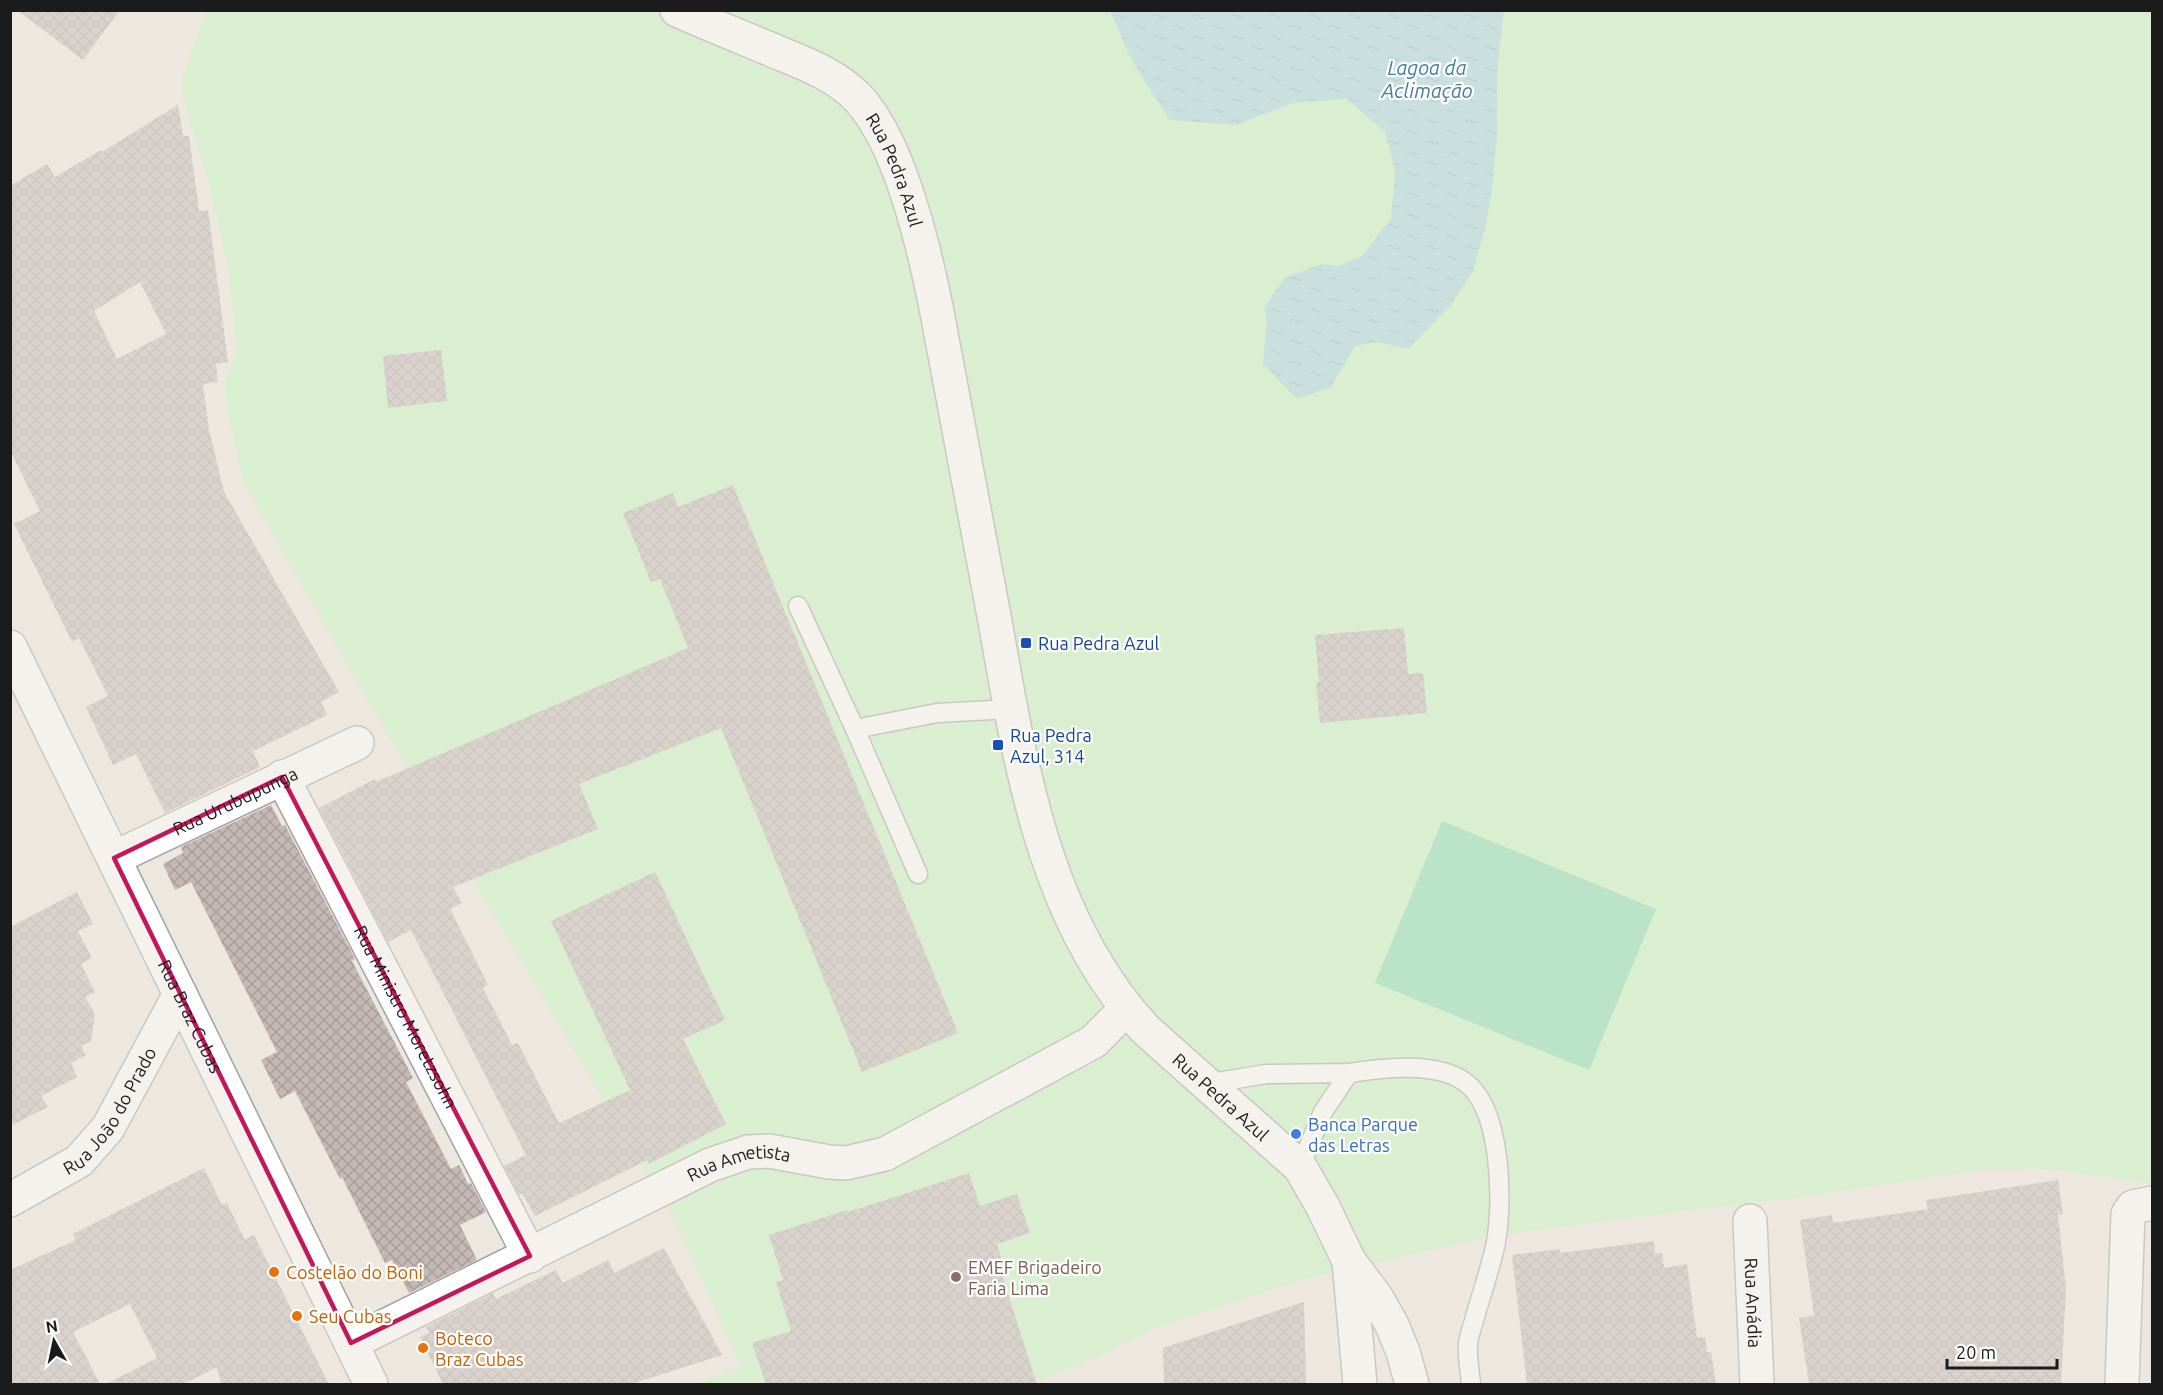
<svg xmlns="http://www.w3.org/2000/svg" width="2163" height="1395" font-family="Ubuntu,sans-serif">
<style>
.park{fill:#c1f9bb}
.pitch{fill:#7ddda8}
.water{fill:url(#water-ripples)}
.building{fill:url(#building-cross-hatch);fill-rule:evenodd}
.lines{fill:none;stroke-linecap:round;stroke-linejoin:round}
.service-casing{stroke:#a2a2a2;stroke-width:21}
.minor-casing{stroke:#a2a2a2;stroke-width:36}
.tertiary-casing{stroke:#a2a2a2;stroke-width:36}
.service{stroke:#fff;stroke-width:18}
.minor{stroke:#fff;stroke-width:33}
.tertiary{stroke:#fff;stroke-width:33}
.marked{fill:none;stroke:#c2185b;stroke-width:4.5;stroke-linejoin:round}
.transit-dot{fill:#1a4fb4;stroke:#fff;stroke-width:2}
.shop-dot{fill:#3f7fe0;stroke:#fff;stroke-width:2}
.food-dot{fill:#e8710a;stroke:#fff;stroke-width:2}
.education-dot{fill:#8d6e63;stroke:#fff;stroke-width:2}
.labels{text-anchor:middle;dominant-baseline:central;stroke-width:4.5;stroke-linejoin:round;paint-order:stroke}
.street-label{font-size:18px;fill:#1b1b1b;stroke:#fff}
.transit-label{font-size:18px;fill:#164399;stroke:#fff;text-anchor:start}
.shop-label{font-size:18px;fill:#366cbe;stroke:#fff;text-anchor:start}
.education-label{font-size:18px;fill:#785e54;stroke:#fff;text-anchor:start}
.food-label{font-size:18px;fill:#c56008;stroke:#fff;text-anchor:start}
.water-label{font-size:20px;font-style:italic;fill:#427d9b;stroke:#fff}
</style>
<defs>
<pattern id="water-ripples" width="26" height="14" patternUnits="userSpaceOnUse" patternTransform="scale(1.5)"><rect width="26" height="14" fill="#a0d8db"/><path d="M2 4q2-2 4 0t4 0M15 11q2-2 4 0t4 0" fill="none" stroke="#89b9bb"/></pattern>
<pattern id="building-cross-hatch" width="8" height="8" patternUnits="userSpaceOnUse" patternTransform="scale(1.5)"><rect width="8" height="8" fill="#c4b8b4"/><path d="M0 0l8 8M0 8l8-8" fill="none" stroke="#a89e9a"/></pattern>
</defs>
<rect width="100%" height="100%" fill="#ede7e0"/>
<path class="park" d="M 207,10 L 2152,11 L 2152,1183 L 2048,1169 L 1979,1170 L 1782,1200 L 1708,1208 L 1492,1236 L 1298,1281 L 1157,1327 L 1101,1355 L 1033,1384 L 697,1384 L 741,1367 L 683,1238 L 669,1211 L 375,713 L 244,484 L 230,422 L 224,381 L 237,354 L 229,271 L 208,181 L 183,99 L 183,75 Z"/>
<path class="pitch" d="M 1442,821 L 1656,909 L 1589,1070 L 1375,983 Z"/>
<path class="water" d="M 1110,11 L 1504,11 L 1497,73 L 1497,135 L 1492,190 L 1485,229 L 1474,269 L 1452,304 L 1408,349 L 1378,342 L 1355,346 L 1331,387 L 1297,399 L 1263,364 L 1267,320 L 1264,309 L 1272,295 L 1286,277 L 1321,264 L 1338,266 L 1362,256 L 1391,218 L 1395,171 L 1385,132 L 1347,99 L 1293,103 L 1236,125 L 1170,120 L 1132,61 Z"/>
<path class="building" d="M 17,10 L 120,10 L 83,60 Z
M 178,105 L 183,136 L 189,136 L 199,211 L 208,210 L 228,362 L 216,364 L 218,382 L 203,384 L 209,430 L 224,492 L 339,692 L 321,702 L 327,715 L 253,751 L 260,767 L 165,813 L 136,754 L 113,765 L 86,707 L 108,696 L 79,638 L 72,642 L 14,524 L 40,511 L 10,450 L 10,186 L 47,164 L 55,177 L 101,150 L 102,152 ZM 140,282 L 166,334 L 117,359 L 94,311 Z
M 441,350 L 447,401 L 388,408 L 383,356 Z
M 733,485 L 958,1033 L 862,1072 L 721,728 L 579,784 L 598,829 L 453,887 L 462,903 L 450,909 L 488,985 L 483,988 L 512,1045 L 518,1043 L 559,1123 L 630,1090 L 551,921 L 655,872 L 725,1020 L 683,1039 L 726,1124 L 649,1164 L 647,1160 L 535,1216 L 522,1193 L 519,1195 L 504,1166 L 526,1155 L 411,930 L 388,942 L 319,808 L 375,779 L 376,782 L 688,648 L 660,579 L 651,582 L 623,513 L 673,493 L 678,507 Z
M 1404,628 L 1408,674 L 1423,673 L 1427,713 L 1320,723 L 1316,683 L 1319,682 L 1315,635 Z
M 271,805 L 282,826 L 285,825 L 355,959 L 352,961 L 413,1078 L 406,1082 L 451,1169 L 459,1165 L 468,1184 L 471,1183 L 486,1212 L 460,1225 L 477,1260 L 409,1293 L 392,1260 L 385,1263 L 342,1177 L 340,1179 L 295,1091 L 280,1099 L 261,1060 L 277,1052 L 191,882 L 175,890 L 163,864 L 183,853 L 181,847 Z
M 77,892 L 93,924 L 78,931 L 92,958 L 81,964 L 95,992 L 85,997 L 95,1014 L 91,1041 L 81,1046 L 86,1055 L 71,1063 L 77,1077 L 41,1096 L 48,1107 L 10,1126 L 10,927 Z
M 204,1168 L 222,1205 L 227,1203 L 245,1240 L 254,1235 L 329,1384 L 221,1384 L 217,1367 L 184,1384 L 106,1384 L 157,1358 L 130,1304 L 73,1332 L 100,1384 L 10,1384 L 10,1270 L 76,1240 L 73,1234 Z
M 969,1173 L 980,1206 L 1017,1194 L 1030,1233 L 997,1244 L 1005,1270 L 1001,1272 L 1037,1384 L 766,1384 L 752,1343 L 791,1331 L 776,1282 L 783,1280 L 769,1235 L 847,1210 L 848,1212 Z
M 2058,1180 L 2063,1214 L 2058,1215 L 2066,1288 L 2061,1384 L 1809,1384 L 1799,1318 L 1814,1315 L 1800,1220 L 1832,1215 L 1833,1223 L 1928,1209 L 1926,1200 Z
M 1654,1241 L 1655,1254 L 1662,1253 L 1664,1268 L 1687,1264 L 1697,1338 L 1705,1337 L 1707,1352 L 1711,1352 L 1716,1384 L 1527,1384 L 1512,1255 L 1560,1249 L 1560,1253 Z
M 664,1248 L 722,1355 L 632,1384 L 443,1384 L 420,1337 L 429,1333 L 426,1327 L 493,1293 L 496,1299 L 556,1270 L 563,1283 L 608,1260 L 614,1273 Z
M 1304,1302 L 1306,1384 L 1164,1384 L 1163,1348 Z"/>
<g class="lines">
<defs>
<path id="service" d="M 798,606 L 855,729 L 918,874
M 855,729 L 937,713 L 1011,709
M 1206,1084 L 1266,1074 L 1349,1073
M 1300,1167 L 1323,1112 L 1349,1073 C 1382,1068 1436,1061 1465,1082 C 1502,1109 1503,1201 1496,1242 C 1491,1267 1482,1292 1475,1317 C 1473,1325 1469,1335 1468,1344 C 1467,1356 1470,1372 1471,1384"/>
<g id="minor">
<path id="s1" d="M 10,647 L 371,1384"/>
<path id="s2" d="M 282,777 L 530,1256"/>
<path id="s3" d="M 114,858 L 357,743"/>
<path id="s4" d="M 10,1200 L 79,1161 L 108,1128 L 180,994"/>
<path id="s5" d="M 1750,1221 L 1757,1384"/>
<path id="s6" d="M 351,1343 L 710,1165 L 748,1152 L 769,1151 L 829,1162 L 846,1163 L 885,1154 L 1093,1042 L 1126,1009"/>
</g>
<g id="tertiary">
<path id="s7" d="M 677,10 C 706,23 736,35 765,47 C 797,61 834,72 859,99 C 905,150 930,272 942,339 C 959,431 976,523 994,616 C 1020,760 1042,919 1146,1030 L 1300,1167 L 1323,1207 L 1349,1261 L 1376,1297 L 1392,1325 L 1403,1352 L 1412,1384"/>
<path d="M 1349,1261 L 1360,1384"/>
<path d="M 2122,1384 L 2128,1214 L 2133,1207 L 2152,1203"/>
</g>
</defs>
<use href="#service" class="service-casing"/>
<use href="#minor" class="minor-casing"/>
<use href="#tertiary" class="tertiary-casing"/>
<use href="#service" class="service"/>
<use href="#minor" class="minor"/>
<use href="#tertiary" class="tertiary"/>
</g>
<path d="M0 0H2163V1395H0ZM 282,777 L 530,1256 L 351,1343 L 114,858 Z" fill="#ede7e0" fill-opacity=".55" fill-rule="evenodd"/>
<path class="marked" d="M 282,777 L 530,1256 L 351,1343 L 114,858 Z"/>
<g class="transit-dot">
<rect x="1020" y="637" width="12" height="12" rx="3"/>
<rect x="992" y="739" width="12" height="12" rx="3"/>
</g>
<circle class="shop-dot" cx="1296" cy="1134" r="6"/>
<g class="food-dot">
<circle cx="274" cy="1272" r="6"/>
<circle cx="297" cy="1316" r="6"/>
<circle cx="423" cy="1348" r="6"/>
</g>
<circle class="education-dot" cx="956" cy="1277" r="6"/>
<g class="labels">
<g class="street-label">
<text stroke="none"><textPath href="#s7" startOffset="284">Rua Pedra Azul</textPath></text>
<text stroke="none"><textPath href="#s3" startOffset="134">Rua Urubupunga</textPath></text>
<text stroke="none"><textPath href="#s1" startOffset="411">Rua Braz Cubas</textPath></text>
<text stroke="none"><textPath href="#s2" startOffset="270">Rua Ministro Moretzsohn</textPath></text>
<text stroke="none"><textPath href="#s7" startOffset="1290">Rua Pedra Azul</textPath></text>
<text stroke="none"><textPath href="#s4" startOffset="138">Rua João do Prado</textPath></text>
<text stroke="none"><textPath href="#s6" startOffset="430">Rua Ametista</textPath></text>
<text stroke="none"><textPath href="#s5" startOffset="82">Rua Anádia</textPath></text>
</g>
<g class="transit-label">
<text x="1038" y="643">Rua Pedra Azul</text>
<text x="1010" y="735">Rua Pedra<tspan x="1010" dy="21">Azul, 314</tspan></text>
</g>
<g class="shop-label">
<text x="1308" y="1124">Banca Parque<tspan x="1308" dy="21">das Letras</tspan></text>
</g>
<g class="education-label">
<text x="968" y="1267">EMEF Brigadeiro<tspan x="968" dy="21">Faria Lima</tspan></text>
</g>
<g class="food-label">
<text x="286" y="1272">Costelão do Boni</text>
<text x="309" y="1316">Seu Cubas</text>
<text x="435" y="1338">Boteco<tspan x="435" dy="21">Braz Cubas</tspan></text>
</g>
<g class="water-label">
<text x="1427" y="67">Lagoa da<tspan x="1427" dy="23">Aclimação</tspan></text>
</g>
</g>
<rect width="2163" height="1395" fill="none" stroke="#1b1b1b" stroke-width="24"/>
<g transform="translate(54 1341) rotate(351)" stroke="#ffffff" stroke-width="4.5" paint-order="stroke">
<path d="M0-4.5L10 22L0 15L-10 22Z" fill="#1b1b1b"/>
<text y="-9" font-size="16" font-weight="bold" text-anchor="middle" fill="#1b1b1b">N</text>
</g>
<path d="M1947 1359v9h110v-9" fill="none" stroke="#1b1b1b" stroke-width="3"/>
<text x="1956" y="1359" font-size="18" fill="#1b1b1b" stroke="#ffffff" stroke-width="4.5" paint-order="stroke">20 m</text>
</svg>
